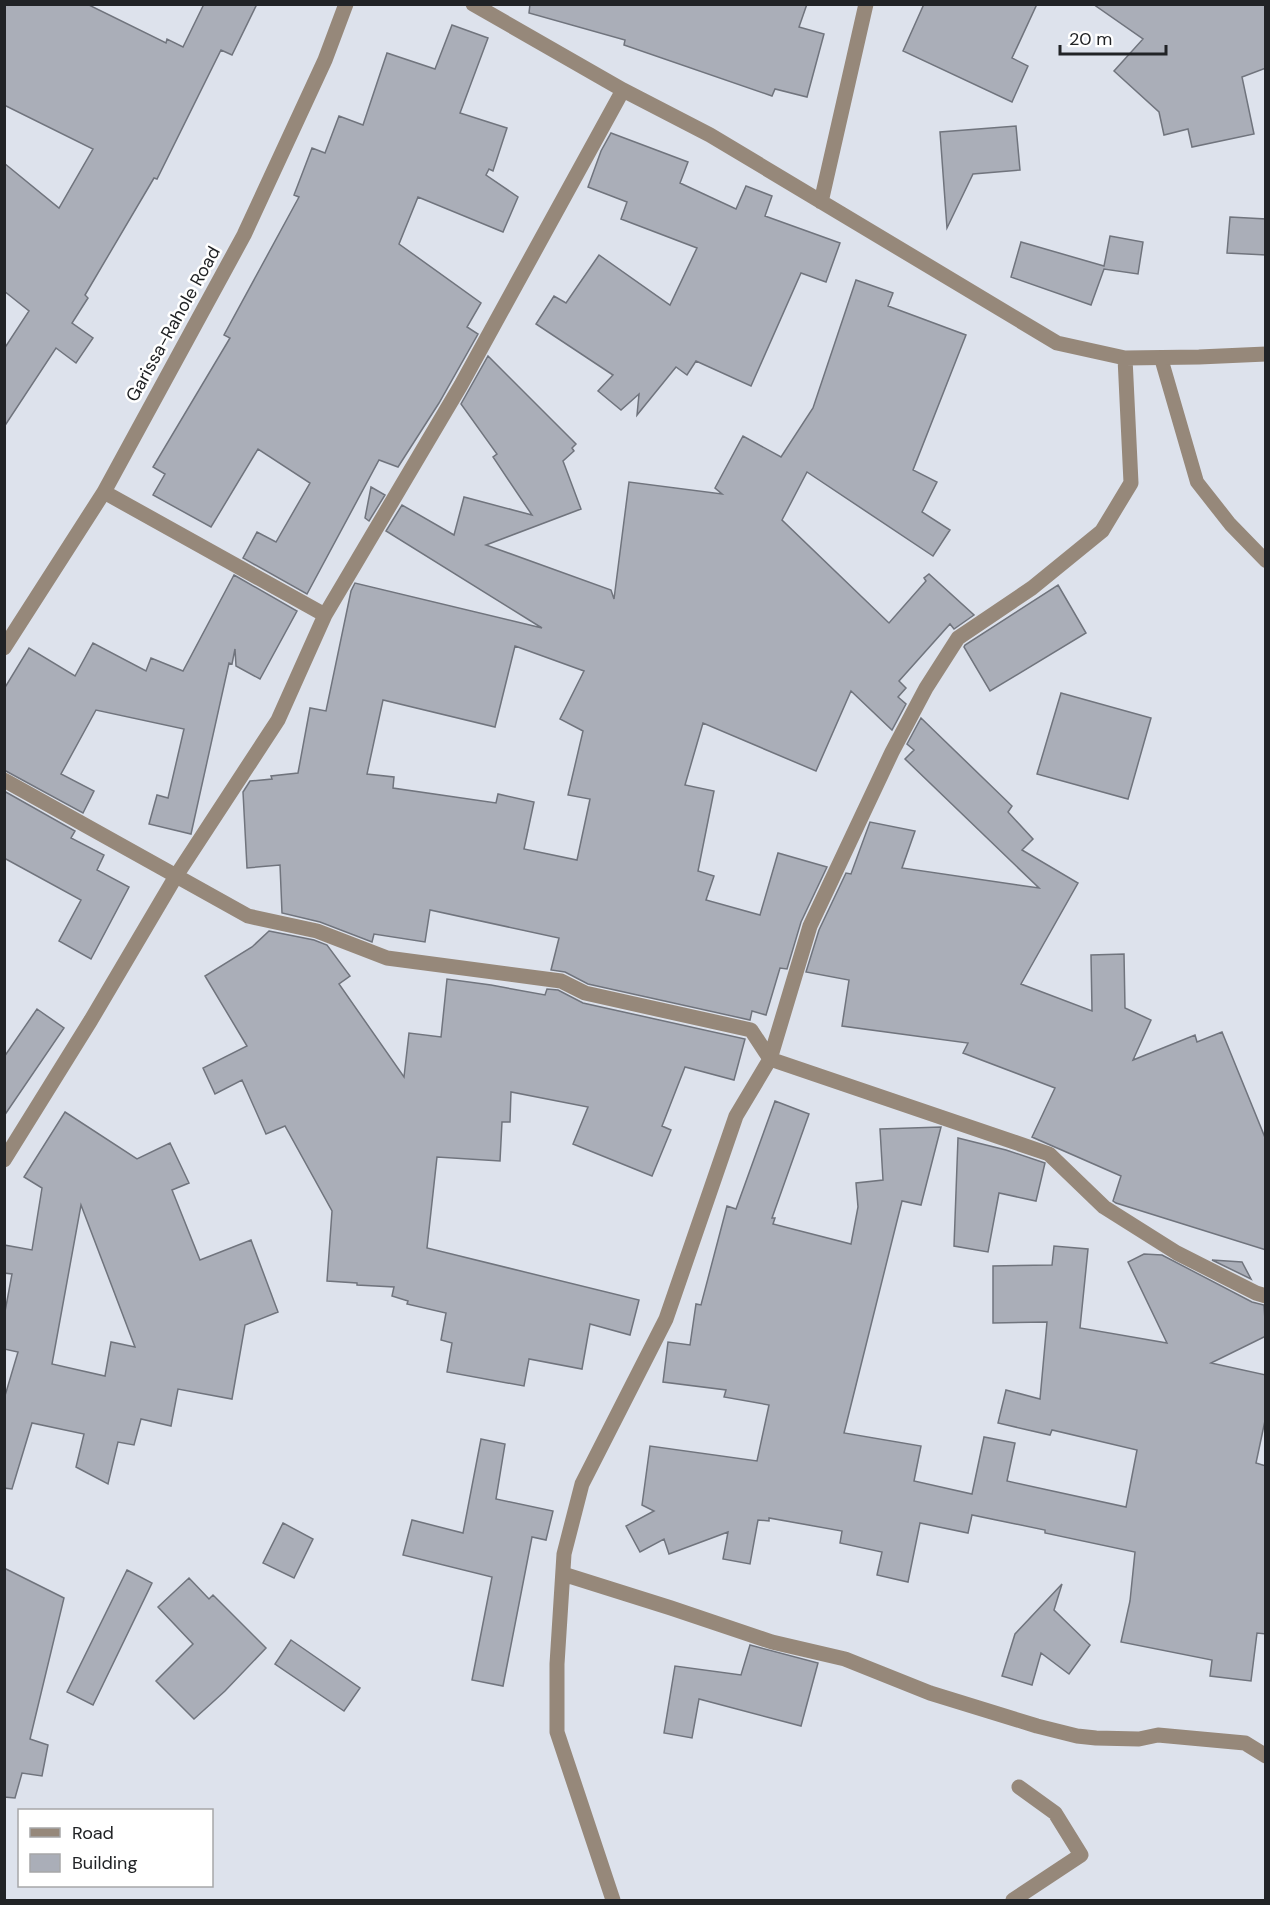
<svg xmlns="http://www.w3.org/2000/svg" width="1270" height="1905" font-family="'DM Sans',sans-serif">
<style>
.building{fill:#aaaeb8;stroke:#70747d;stroke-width:1.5;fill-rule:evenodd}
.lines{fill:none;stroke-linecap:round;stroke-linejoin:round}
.lane{stroke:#96887a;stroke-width:14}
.street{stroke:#96887a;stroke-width:15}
.labels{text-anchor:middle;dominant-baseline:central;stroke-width:5;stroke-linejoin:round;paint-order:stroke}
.street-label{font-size:18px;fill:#212326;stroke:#fff}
</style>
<rect width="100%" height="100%" fill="#dde2ec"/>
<path class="building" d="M 4,4 L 87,4 L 166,43 L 167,39 L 183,47 L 204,4 L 257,4 L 232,55 L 221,50 L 157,179 L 154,178 L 85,295 L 88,298 L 72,323 L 93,338 L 76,363 L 56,348 L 4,427 L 4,349 L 29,311 L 4,291 L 4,163 L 59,208 L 93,149 L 4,105 Z
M 530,4 L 807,4 L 799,27 L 824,34 L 807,97 L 775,89 L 772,96 L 624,45 L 625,40 L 529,13 Z
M 924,4 L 1037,4 L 1012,58 L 1028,66 L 1012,102 L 903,51 Z
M 1093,4 L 1266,4 L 1266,68 L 1242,77 L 1254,134 L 1192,147 L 1188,129 L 1164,135 L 1159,112 L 1114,71 L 1143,39 Z
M 452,25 L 488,38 L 460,113 L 507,128 L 493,171 L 489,169 L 486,175 L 518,197 L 503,232 L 418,197 L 399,244 L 481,303 L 467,327 L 478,334 L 439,403 L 398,467 L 379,460 L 307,594 L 243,558 L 257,532 L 276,542 L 310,483 L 258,449 L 211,527 L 153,495 L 165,474 L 153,467 L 230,338 L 224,335 L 299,197 L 294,195 L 312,148 L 325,153 L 339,116 L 363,125 L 387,53 L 435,69 Z
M 1016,126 L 1020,170 L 973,174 L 947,228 L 940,132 Z
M 611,133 L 688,162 L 680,183 L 736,209 L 746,186 L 772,196 L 765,216 L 840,243 L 826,282 L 801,273 L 751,386 L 696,361 L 687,375 L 676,367 L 637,415 L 639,394 L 621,410 L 598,391 L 613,375 L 536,324 L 554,296 L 566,303 L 599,255 L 670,305 L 697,248 L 621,219 L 627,202 L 588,187 L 601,151 Z
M 1230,217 L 1266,219 L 1266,255 L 1227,253 Z
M 1110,236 L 1143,242 L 1138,274 L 1104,269 L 1091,305 L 1011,277 L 1021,242 L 1104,266 Z
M 856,280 L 893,293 L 888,306 L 966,335 L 913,470 L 937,482 L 922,512 L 950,530 L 933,556 L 807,472 L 782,520 L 889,623 L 926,581 L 924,578 L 929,574 L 974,615 L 954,629 L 950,624 L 899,681 L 906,688 L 898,697 L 906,704 L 892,730 L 851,691 L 816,771 L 703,723 L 685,785 L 714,791 L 698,871 L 714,876 L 706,900 L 760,915 L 778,853 L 827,867 L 801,922 L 787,969 L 780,968 L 766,1015 L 752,1011 L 750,1020 L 588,984 L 565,972 L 551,970 L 559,938 L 430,910 L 425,942 L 374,934 L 372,942 L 320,922 L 282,913 L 280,865 L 247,868 L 243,792 L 250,781 L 272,779 L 271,776 L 298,773 L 310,708 L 326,711 L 351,591 L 355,583 L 542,628 L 386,531 L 402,505 L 454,535 L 464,497 L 532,515 L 493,457 L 497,454 L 461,404 L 488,356 L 576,444 L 572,448 L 574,451 L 563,461 L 581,509 L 486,545 L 611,590 L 614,599 L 629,482 L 722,494 L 715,488 L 743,436 L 781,457 L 813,408 ZM 515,646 L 584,671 L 560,719 L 583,731 L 568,795 L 590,799 L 577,860 L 524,849 L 534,802 L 498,794 L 496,803 L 393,788 L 394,777 L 367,774 L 383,700 L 495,727 Z
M 371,487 L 385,495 L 369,521 L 365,518 Z
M 234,575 L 297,611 L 260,679 L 236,666 L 235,649 L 232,664 L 229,663 L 191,834 L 149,824 L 157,795 L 168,798 L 184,729 L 96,710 L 61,774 L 94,791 L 83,813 L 4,770 L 4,689 L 29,648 L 75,676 L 93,643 L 146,671 L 151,658 L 183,671 Z
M 1058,585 L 1086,633 L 990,691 L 964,647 L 965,645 Z
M 1061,693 L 1151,718 L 1128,799 L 1037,774 Z
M 921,718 L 1012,806 L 1008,812 L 1033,839 L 1022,850 L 1078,883 L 1021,984 L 1092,1011 L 1091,955 L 1124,954 L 1125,1008 L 1151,1020 L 1133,1060 L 1195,1035 L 1197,1042 L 1222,1032 L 1266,1140 L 1266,1250 L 1116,1203 L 1113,1201 L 1121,1176 L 1032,1137 L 1055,1088 L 963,1053 L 968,1043 L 842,1026 L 849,980 L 806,972 L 819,930 L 846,873 L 851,874 L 870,822 L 915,831 L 902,868 L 1039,888 L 905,759 L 914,750 L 907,744 Z
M 4,791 L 75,831 L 71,838 L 104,855 L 97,870 L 129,887 L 91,959 L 59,941 L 81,900 L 4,858 Z
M 269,931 L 314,940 L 327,945 L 350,976 L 339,984 L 404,1077 L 409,1033 L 441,1037 L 447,979 L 491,985 L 545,995 L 547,989 L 558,990 L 583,1003 L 745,1039 L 734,1080 L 685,1067 L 662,1126 L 671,1130 L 652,1176 L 573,1144 L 588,1107 L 511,1092 L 510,1122 L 502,1122 L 500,1161 L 437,1157 L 427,1248 L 639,1300 L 630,1335 L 590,1324 L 582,1369 L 529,1359 L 524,1386 L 447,1372 L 452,1343 L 441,1340 L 446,1313 L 407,1304 L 408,1301 L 392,1296 L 394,1287 L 357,1285 L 357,1283 L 327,1281 L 332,1211 L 285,1126 L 266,1134 L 242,1080 L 215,1094 L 203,1068 L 247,1046 L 205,976 L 252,947 Z
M 37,1009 L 64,1028 L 4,1116 L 4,1057 Z
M 775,1101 L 809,1114 L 772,1218 L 775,1218 L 773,1224 L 851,1244 L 858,1207 L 856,1183 L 883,1180 L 880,1129 L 941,1127 L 921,1205 L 902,1201 L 844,1433 L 921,1446 L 914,1481 L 972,1494 L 984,1437 L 1015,1443 L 1007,1481 L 1126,1507 L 1137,1450 L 1052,1430 L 1050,1435 L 998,1423 L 1006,1390 L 1040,1399 L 1047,1322 L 993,1323 L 993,1266 L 1052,1265 L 1054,1246 L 1088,1249 L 1080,1328 L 1167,1343 L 1128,1262 L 1144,1254 L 1162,1255 L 1252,1302 L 1264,1305 L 1266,1336 L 1211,1363 L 1266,1375 L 1266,1416 L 1256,1463 L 1266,1466 L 1266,1634 L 1257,1633 L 1251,1681 L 1210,1676 L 1212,1660 L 1121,1642 L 1130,1601 L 1135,1552 L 1045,1533 L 1045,1530 L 972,1515 L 968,1533 L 920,1523 L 908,1582 L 877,1575 L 882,1552 L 840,1543 L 842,1531 L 769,1518 L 769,1521 L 758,1520 L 750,1564 L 723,1559 L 728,1532 L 669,1554 L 664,1539 L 640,1552 L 626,1526 L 654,1511 L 642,1505 L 650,1446 L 757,1461 L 769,1405 L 724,1397 L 726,1390 L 663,1382 L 668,1342 L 690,1345 L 696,1304 L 701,1305 L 727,1206 L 736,1209 Z
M 65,1112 L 137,1159 L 170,1143 L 189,1183 L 172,1190 L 200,1260 L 251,1240 L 278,1312 L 245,1325 L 232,1399 L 178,1389 L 171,1426 L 141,1419 L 134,1445 L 118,1442 L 108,1484 L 76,1467 L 84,1434 L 32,1423 L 12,1489 L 4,1488 L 4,1399 L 18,1352 L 4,1349 L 4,1317 L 12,1274 L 4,1273 L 4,1245 L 32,1250 L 42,1188 L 24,1177 ZM 81,1205 L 135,1347 L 111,1342 L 105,1376 L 52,1364 Z
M 958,1138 L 1006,1150 L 1045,1163 L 1036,1201 L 999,1193 L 988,1252 L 954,1246 Z
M 1212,1260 L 1242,1262 L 1251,1279 Z
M 481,1439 L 505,1444 L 496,1499 L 553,1511 L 546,1540 L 532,1537 L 503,1686 L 472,1680 L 492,1577 L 403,1555 L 412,1520 L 463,1533 Z
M 283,1523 L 313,1539 L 294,1578 L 263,1563 Z
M 4,1568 L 64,1598 L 30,1739 L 48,1745 L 42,1776 L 22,1773 L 15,1798 L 4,1797 Z
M 127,1570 L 152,1583 L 93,1705 L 67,1692 Z
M 189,1578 L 209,1599 L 213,1595 L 266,1648 L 225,1691 L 194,1719 L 156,1681 L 193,1644 L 158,1607 Z
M 1062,1584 L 1054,1610 L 1090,1645 L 1069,1674 L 1041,1653 L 1032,1685 L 1002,1676 L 1015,1634 Z
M 291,1640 L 360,1688 L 344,1711 L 275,1664 Z
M 750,1645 L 818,1663 L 801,1726 L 699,1699 L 692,1738 L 664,1733 L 675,1666 L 741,1675 Z"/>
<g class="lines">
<path class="lane" d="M 1161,358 L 1197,482 L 1230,524 L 1266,561"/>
<path class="street" d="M 473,4 L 623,90 L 710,135 L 1057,343 L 1125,358 L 1199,357 L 1266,354
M 821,202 L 866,4
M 104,492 L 325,615
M 4,648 L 104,492 L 244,235 L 325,60 L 346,4
M 4,780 L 248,916 L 317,931 L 387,958 L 561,981 L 585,993 L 751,1030 L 770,1059 L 1049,1154 L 1104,1207 L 1177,1253 L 1256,1293 L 1266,1296
M 4,1160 L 91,1020 L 176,876 L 278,720 L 325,615 L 461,385 L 623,90
M 563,1574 L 671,1608 L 772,1642 L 845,1659 L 930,1693 L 1037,1726 L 1077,1736 L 1096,1738 L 1139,1739 L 1158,1735 L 1245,1743 L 1266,1756
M 613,1900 L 557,1732 L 557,1664 L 564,1554 L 582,1484 L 666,1319 L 736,1116 L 770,1059 L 810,926 L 892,752 L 926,688 L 958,638 L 1032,588 L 1102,531 L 1131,483 L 1125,358
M 1013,1900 L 1081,1855 L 1055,1813 L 1019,1787"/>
</g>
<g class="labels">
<g class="street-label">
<text transform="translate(173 324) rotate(-61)">Garissa-Rahole Road</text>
</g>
</g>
<rect width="1270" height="1905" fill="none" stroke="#212326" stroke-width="12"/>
<rect x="18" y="1809" width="195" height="78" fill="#ffffff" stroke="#a6a7a8" stroke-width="1.5"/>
<rect x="30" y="1828" width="30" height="9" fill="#96887a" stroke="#a6a7a8" stroke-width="1.5"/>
<text x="72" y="1839" font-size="18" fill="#212326">Road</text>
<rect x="30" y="1854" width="30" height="18" fill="#aaaeb8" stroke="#a6a7a8" stroke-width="1.5"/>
<text x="72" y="1869" font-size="18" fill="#212326">Building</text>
<path d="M1060 45v9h106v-9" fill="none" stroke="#212326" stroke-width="3"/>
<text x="1069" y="45" font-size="18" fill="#212326" stroke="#ffffff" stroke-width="4.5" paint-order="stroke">20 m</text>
</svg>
